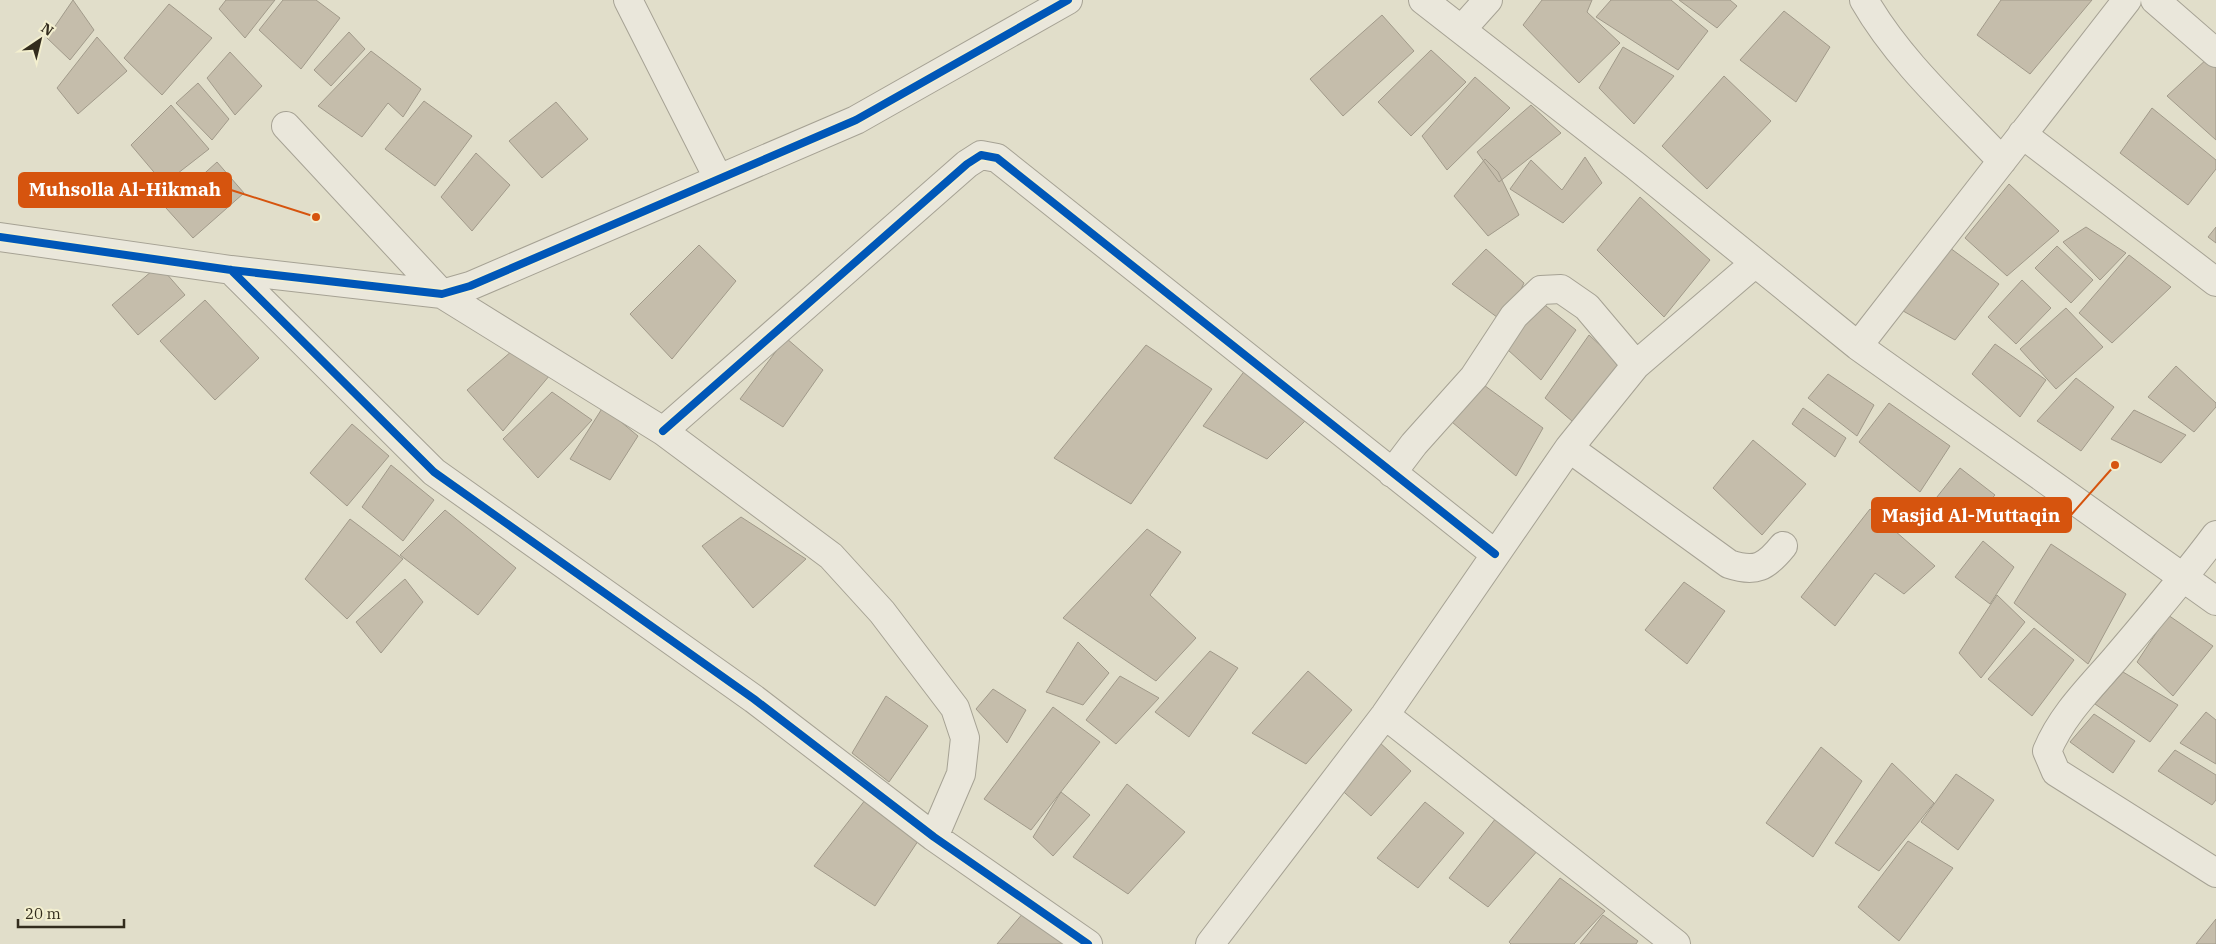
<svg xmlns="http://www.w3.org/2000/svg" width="2216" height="944" font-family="'IBM Plex Serif',serif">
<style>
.building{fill:#c5bdab;stroke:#a19a8a}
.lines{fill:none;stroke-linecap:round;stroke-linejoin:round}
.minor-casing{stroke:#a6a294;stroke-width:30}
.minor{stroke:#eae7db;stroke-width:28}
.cycleway-casing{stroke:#f3efcf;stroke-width:11}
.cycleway{stroke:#0057b8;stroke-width:8}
.leader{fill:none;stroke:#d6540e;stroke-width:2}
.callout-dot{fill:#d6540e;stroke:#f3efcf;stroke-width:2}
.callout{fill:#d6540e;stroke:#d6540e;stroke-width:2}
.callout-label{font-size:19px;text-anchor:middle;font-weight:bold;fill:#fff}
</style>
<rect width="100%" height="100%" fill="#e1deca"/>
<path class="building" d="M 73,0 L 94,30 L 70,60 L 47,38 Z
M 226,0 L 275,0 L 245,38 L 219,9 Z
M 283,0 L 316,0 L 340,18 L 301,69 L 259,30 Z
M 1542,0 L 1592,0 L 1587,12 L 1620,43 L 1579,83 L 1523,25 Z
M 1611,0 L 1671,0 L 1708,31 L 1678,70 L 1596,17 Z
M 1679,0 L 1730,0 L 1737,6 L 1717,28 Z
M 2001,0 L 2092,0 L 2030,74 L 1977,35 Z
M 169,4 L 212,38 L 162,95 L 124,58 Z
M 1784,11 L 1830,47 L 1796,102 L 1740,60 Z
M 1382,15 L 1414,51 L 1343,116 L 1310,79 Z
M 349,32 L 365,49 L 331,86 L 314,70 Z
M 97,37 L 127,71 L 78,114 L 57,88 Z
M 1623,47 L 1674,76 L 1634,124 L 1599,88 Z
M 1431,50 L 1466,82 L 1411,136 L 1378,102 Z
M 371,51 L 421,89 L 403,117 L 388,103 L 362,137 L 318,106 Z
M 230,52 L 262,86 L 235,115 L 207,78 Z
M 2209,57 L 2216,63 L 2216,140 L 2167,96 Z
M 1724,76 L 1771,121 L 1707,189 L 1662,146 Z
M 1475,77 L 1510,108 L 1447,170 L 1422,136 Z
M 198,83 L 229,119 L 212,140 L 176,103 Z
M 424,101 L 472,136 L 435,186 L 385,149 Z
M 556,102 L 588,139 L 542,178 L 509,141 Z
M 171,105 L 209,149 L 164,184 L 131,145 Z
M 1531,105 L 1561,133 L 1499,182 L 1477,152 Z
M 2152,108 L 2216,160 L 2216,169 L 2188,205 L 2120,153 Z
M 476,153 L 510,185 L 472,231 L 441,197 Z
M 1585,157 L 1602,183 L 1563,223 L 1510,189 L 1531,160 L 1562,190 Z
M 1485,159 L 1498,172 L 1519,215 L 1488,236 L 1454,196 Z
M 217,162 L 244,193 L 193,238 L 166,208 Z
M 2009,184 L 2059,231 L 2007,276 L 1965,238 Z
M 1640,197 L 1710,260 L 1664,317 L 1597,250 Z
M 2086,227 L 2126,253 L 2100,280 L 2063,242 Z
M 2216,227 L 2216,243 L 2208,237 Z
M 699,245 L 736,281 L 672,359 L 630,314 Z
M 1946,245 L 1999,284 L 1955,340 L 1896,307 Z
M 2057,246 L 2093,280 L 2071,303 L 2035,268 Z
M 1486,249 L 1524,283 L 1505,323 L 1452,284 Z
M 2129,255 L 2171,287 L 2112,343 L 2079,313 Z
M 159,265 L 185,295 L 138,335 L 112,305 Z
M 2022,280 L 2051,308 L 2016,344 L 1988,317 Z
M 1536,298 L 1576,330 L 1541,380 L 1497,340 Z
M 205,300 L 259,358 L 215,400 L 160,341 Z
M 2066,308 L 2103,347 L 2056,389 L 2020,349 Z
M 1589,335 L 1623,366 L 1579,427 L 1545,398 Z
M 786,338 L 823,370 L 783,427 L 740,399 Z
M 520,344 L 550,375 L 503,431 L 467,390 Z
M 1995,344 L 2046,380 L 2020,417 L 1972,374 Z
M 1146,345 L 1212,389 L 1131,504 L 1054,458 Z
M 1249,365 L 1313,413 L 1267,459 L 1203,426 Z
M 2176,366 L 2216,403 L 2216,407 L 2194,432 L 2148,397 Z
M 1828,374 L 1874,405 L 1857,436 L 1808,398 Z
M 2076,378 L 2114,407 L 2081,451 L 2037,421 Z
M 1481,383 L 1543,428 L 1516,476 L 1446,417 Z
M 552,392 L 592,420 L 538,478 L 503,439 Z
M 1889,403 L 1950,446 L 1920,492 L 1859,442 Z
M 603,407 L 638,436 L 610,480 L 570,459 Z
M 1803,408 L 1846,438 L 1835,457 L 1792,424 Z
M 2134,410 L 2186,435 L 2161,463 L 2111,439 Z
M 352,424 L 389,456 L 347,506 L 310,473 Z
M 1753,440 L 1806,484 L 1762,535 L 1713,488 Z
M 391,465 L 434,500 L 403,541 L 362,507 Z
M 1960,468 L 1995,495 L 1963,531 L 1929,507 Z
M 1870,509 L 1935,566 L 1904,594 L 1875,573 L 1835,626 L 1801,597 Z
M 445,510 L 516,568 L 478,615 L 400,555 Z
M 741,517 L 806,559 L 753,608 L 702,546 Z
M 350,519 L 403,559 L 347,619 L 305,579 Z
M 1147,529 L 1181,552 L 1150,595 L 1196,638 L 1156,681 L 1063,618 Z
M 1983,541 L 2014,567 L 1990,604 L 1955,577 Z
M 2051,544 L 2126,594 L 2088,664 L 2014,603 Z
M 405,579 L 423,602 L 381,653 L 356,622 Z
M 1684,582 L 1725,611 L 1687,664 L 1645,630 Z
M 1997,595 L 2025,622 L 1981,678 L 1959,653 Z
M 2168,615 L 2213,646 L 2173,696 L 2137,662 Z
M 2034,628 L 2074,660 L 2032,716 L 1988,679 Z
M 1078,642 L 1109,673 L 1083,705 L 1046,692 Z
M 1210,651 L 1238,668 L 1189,737 L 1155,712 Z
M 1308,671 L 1352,710 L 1306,764 L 1252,733 Z
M 2123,672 L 2178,705 L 2150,742 L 2095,704 Z
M 1120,676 L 1159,698 L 1116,744 L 1086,720 Z
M 993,689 L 1026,710 L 1007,743 L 976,709 Z
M 886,696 L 928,726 L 889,782 L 852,753 Z
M 1053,707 L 1100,742 L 1031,830 L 984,799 Z
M 2206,712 L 2216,720 L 2216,764 L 2180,743 Z
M 2094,714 L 2135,741 L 2113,773 L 2070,742 Z
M 1379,742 L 1411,771 L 1371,816 L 1337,786 Z
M 1821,747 L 1862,781 L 1813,857 L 1766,823 Z
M 2175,750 L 2216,775 L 2216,800 L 2212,805 L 2158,771 Z
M 1892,763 L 1934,803 L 1879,871 L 1835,843 Z
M 1956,774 L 1994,800 L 1958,850 L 1921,822 Z
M 1127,784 L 1185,832 L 1128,894 L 1073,857 Z
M 1061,792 L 1090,815 L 1053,856 L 1033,837 Z
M 869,795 L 922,835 L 875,906 L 814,866 Z
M 1425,802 L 1464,833 L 1418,888 L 1377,858 Z
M 1496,818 L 1539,849 L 1488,907 L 1449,878 Z
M 1908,841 L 1953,868 L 1899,941 L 1858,907 Z
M 1560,878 L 1605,911 L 1574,944 L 1511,944 L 1509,942 Z
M 1024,912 L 1069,944 L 997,944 Z
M 1603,915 L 1638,941 L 1636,944 L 1580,944 Z
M 2216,919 L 2216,944 L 2196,944 Z"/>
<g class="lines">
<defs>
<path id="minor" d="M 628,0 L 718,178
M 1423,0 L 1636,166 L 1858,346 L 2216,601
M 1864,0 C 1899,61 1954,110 2002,161
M 2155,0 L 2216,53
M 1462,29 L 1488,0
M 286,126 L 442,294 L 663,431 L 831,556 L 882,612 L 955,708 L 965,738 L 961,774 L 934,837
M 2022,134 L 2216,282
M 0,237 L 231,270 L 442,294 L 470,286 L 856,120 L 1068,0
M 231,270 L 434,472 L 754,699 L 934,837 L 1088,944
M 1858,346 L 2127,0
M 663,431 L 967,164 L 981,155 L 997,158 L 1495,554
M 1569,448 L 1729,564 C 1756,573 1766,567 1783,546
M 1392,473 L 1414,444 L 1474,377 L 1514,316 L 1541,290 L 1561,289 L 1587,307 L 1636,365
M 2216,535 C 2184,578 2149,619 2115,659 C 2089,689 2062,715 2047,751 L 2056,772 L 2216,873
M 1385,715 L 1676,944
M 1210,944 L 1385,715 L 1569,448 L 1636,365 L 1755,263"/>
</defs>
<use href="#minor" class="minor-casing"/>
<use href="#minor" class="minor"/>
<defs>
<path id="cycleway" d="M 0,237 L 231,270 L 442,294 L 470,286 L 856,120 L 1068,0
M 231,270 L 434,472 L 754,699 L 934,837 L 1088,944
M 663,431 L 967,164 L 981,155 L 997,158 L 1495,554"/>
</defs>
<use href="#cycleway" class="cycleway-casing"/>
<use href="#cycleway" class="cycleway"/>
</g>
<path class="leader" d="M316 217L231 190M2115 465L2071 515"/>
<g class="callout-dot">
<circle cx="316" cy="217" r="5"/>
<circle cx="2115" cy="465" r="5"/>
</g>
<g class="callout">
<rect x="19" y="173" width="212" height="34" rx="5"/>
<rect x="1872" y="498" width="199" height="34" rx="5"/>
</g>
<g class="callout-label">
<text x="125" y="196">Muhsolla Al-Hikmah</text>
<text x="1971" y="522">Masjid Al-Muttaqin</text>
</g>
<g transform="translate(40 40) rotate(35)" stroke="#f3efcf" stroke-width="4" paint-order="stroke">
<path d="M0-4L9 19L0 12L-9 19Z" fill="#332c1d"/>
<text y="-8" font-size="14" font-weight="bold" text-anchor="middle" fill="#332c1d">N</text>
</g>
<path d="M18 919v8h106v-8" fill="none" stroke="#332c1d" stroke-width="2.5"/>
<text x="25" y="919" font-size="15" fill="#332c1d" stroke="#f3efcf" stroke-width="4" paint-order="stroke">20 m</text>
</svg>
